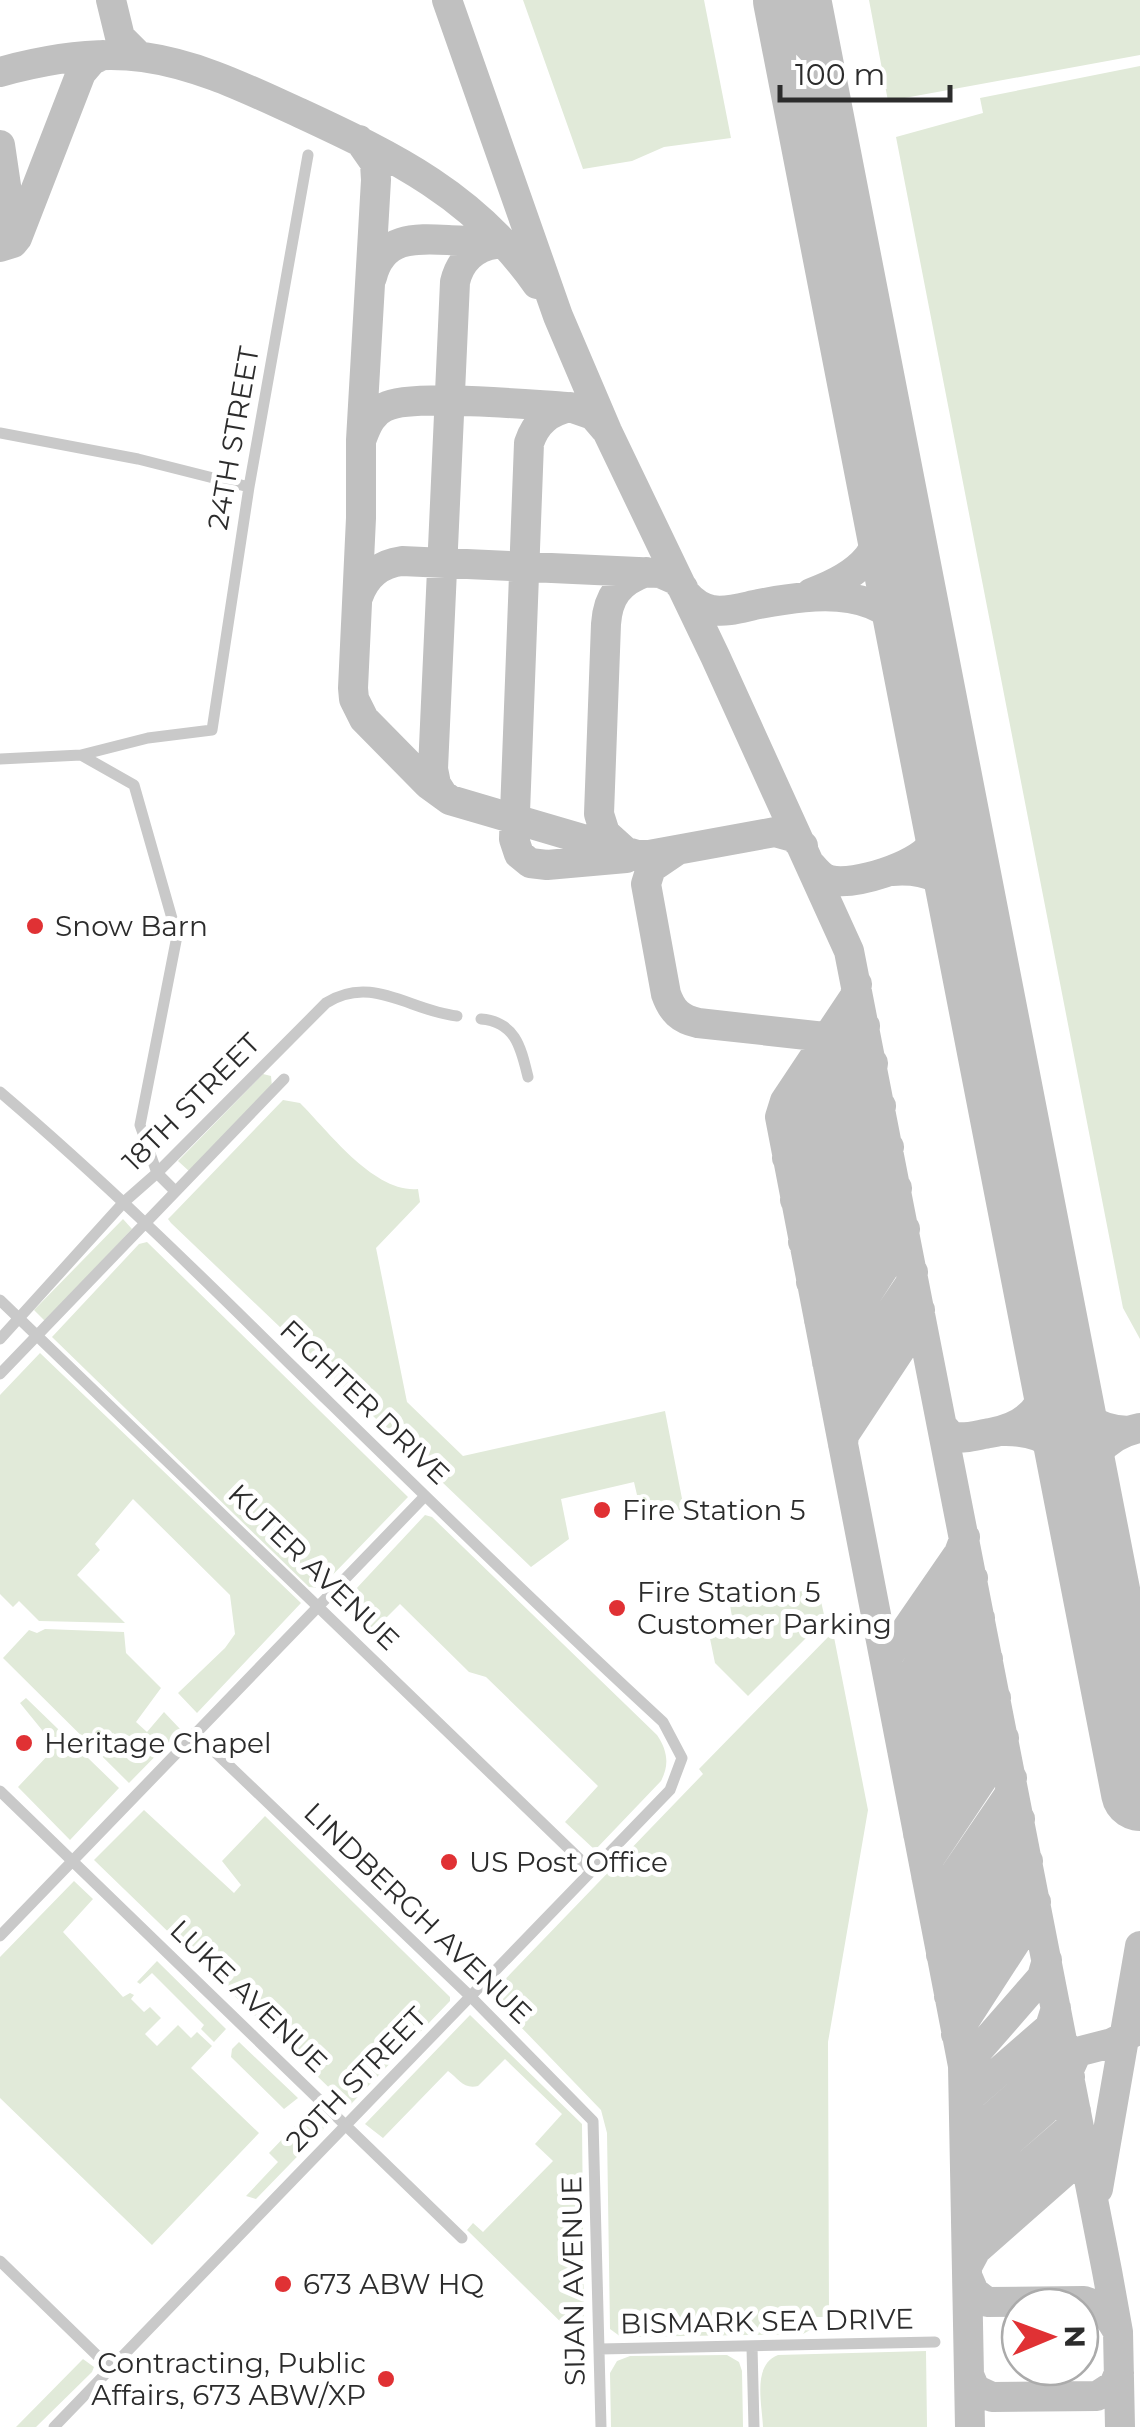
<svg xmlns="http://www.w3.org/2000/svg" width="1140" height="2427" font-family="Montserrat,sans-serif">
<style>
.green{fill:#e1ead9}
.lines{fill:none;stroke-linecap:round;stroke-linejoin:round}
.taxiway{stroke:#c0c0c0;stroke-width:30}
.runway{stroke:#c0c0c0;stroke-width:78}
.minor{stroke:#c9c9c9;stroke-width:11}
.poi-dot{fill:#e03134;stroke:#fff;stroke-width:4}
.labels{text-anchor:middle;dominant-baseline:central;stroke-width:10;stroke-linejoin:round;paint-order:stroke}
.street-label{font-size:28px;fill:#2c2c2c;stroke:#fff}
.poi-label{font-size:28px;fill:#2c2c2c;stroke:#fff;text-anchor:start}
</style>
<rect width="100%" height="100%" fill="#fff"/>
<path class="green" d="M 523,0 L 704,0 L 731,138 L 664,147 L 632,161 L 583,169 Z
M 869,0 L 1140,0 L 1140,55 L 888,101 Z
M 1140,66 L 1140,1339 L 1123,1308 L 896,137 L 983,113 L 980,98 Z
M 263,1074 L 271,1076 L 272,1087 L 190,1172 L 178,1161 Z
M 283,1100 L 300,1103 C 329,1132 374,1193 418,1189 L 420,1202 L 376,1248 L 407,1402 L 463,1456 L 665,1411 L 684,1509 L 643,1521 L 634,1482 L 561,1499 L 569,1539 L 531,1567 L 171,1223 L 168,1219 L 172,1215 Z
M 123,1219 L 132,1229 L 45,1321 L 34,1310 Z
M 147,1242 L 408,1497 L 320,1588 L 309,1587 L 52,1337 L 139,1244 Z
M 40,1353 L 301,1603 L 197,1713 L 178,1693 L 225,1648 L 235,1634 L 230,1595 L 133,1499 L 95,1544 L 100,1550 L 77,1575 L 125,1623 L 39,1621 L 19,1601 L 13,1607 L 0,1594 L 0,1395 Z
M 425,1515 L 432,1517 L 657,1735 C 667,1750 670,1764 661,1781 L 595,1850 L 565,1822 L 598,1786 L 486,1677 L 469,1672 L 400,1604 L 369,1635 L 341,1605 Z
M 818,1588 L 825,1619 L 748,1696 L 715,1663 L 707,1624 L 732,1617 L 730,1605 Z
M 45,1629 L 124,1632 L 126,1653 L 161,1688 L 136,1722 L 147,1732 L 164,1712 L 181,1730 L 129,1783 L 3,1658 L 29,1630 L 37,1633 Z
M 833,1632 L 868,1810 L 828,2042 L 829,2317 L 811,2317 L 810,2330 L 803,2334 L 621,2337 L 610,2329 L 607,2133 L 601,2110 L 490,1995 L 703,1774 L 699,1769 Z
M 26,1698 L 119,1788 L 70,1840 L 18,1787 L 51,1752 L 42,1730 L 20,1703 Z
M 144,1810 L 234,1893 L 241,1885 L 222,1861 L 265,1816 L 450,1997 L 450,2001 L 351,2104 L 346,2104 L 94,1860 Z
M 74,1881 L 93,1899 L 63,1932 L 123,1997 L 130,1993 L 134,1995 L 131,1999 L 144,2012 L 150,2007 L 161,2018 L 145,2034 L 157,2046 L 178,2025 L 191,2038 L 197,2032 L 212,2046 L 191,2068 L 259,2133 L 152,2245 L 0,2098 L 0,1957 Z
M 157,1961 L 226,2029 L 214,2042 L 201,2029 L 204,2025 L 152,1973 L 140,1984 L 137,1982 Z
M 470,2015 L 582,2124 L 584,2324 L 574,2335 L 467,2230 L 473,2223 L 483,2232 L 553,2161 L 535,2144 L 562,2114 L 505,2059 L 478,2086 C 464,2090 458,2078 448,2071 L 383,2138 L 365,2124 Z
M 239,2042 L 298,2098 L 284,2109 L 231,2057 L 232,2049 Z
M 310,2110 L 325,2123 L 323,2130 L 256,2199 L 246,2196 L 278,2162 L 269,2153 Z
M 926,2351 L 927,2427 L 763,2427 C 762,2403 752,2365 778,2355 Z
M 727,2355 L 739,2362 L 742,2371 L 743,2427 L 611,2427 L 610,2373 L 617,2361 L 630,2356 Z
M 83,2359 L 94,2367 L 92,2372 L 36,2427 L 16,2427 Z"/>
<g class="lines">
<path class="taxiway" d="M 111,0 L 120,37 L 140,57
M 447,0 L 558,316 L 607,431 L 715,656 L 849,951 L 1107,2271 L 1118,2332 L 1120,2427
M 0,72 C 47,59 95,51 143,57 C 200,65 249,90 300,113 C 395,157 475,196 537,284
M 359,140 L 375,163 L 376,180 L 361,440 L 361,518 L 353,688 L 354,699 L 364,719 L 428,784 L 450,800 L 637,855 L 649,855 L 775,832 L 793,837 L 803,846
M 0,145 L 14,240
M 0,247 L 13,243 L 17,238 L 81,73 L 92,60 L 103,55
M 372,277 C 382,237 414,238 448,240 C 464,241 480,241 496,243
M 605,429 L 593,415 L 570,407 C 549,412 536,422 529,443 L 514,839 L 519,854 L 530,863 L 547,865 L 626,858
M 362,438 C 367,425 372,413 385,407 C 411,393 531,405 567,407
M 811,593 C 863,574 885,551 888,494
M 686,594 C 693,602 701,608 712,610 C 726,613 744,607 759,604 C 818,593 889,584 918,650
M 358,597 C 366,575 380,564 402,561 L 660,573 L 676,580 L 683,588
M 443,795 L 436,784 L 433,769 L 455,282 C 460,261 474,247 496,244
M 676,851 L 651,868 L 646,884 L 666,994 C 672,1011 680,1019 698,1023 L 843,1039
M 626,852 L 605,833 L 599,814 L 606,624 C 608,596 619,582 646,572
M 812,866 C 817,872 822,878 830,880 C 855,886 916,866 931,846 C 944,829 944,806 945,786
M 892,871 C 929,868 949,880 969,910
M 857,984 L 855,996 L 785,1101 L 780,1117 L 963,2066 L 970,2427
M 787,1158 L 790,1145 L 864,1036 L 865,1026
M 795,1200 L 800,1184 L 871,1077 L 873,1063
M 803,1242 L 809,1224 L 878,1120 L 881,1106
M 811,1282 L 819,1261 L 885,1162 L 889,1147
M 819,1320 L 825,1305 L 895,1200 L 897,1188
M 827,1362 L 830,1351 L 902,1240 L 905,1229
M 1060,1379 C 1076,1411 1091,1430 1129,1431
M 835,1403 L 837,1392 L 910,1284 L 913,1272
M 943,1427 L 951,1436 C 963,1440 977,1435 990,1433 C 1042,1424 1048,1393 1053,1346
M 1003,1431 C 1054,1430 1066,1453 1083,1496
M 843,1444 L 844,1435 L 916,1326 L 920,1310
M 1085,1501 C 1084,1463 1101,1436 1140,1428
M 887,1670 L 888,1656 L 959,1553 L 965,1537
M 895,1712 L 898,1695 L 967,1593 L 973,1578
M 902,1750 L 906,1737 L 977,1630 L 980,1618
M 910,1791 L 913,1779 L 981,1676 L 988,1659
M 918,1834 L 921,1819 L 993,1711 L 996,1698
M 926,1875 L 929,1859 L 999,1754 L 1004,1738
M 934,1915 L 936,1902 L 1009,1795 L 1012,1778
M 941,1955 L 945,1942 L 1017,1833 L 1020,1819
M 949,1996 L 956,1980 L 1024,1876 L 1028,1861
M 956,2034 L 1033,1915 L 1036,1902
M 1068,2072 L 1077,2052 L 1112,2043 L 1138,2030
M 964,2074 L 968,2062 L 1042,1977 L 1047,1960
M 965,2109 L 972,2095 L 1050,2027 L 1056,2008
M 965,2152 L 973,2134 L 1060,2058 L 1064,2044
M 966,2189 L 973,2173 L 1063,2094 L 1070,2077
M 1098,2189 L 1140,1946
M 967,2225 L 975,2211 L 1069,2129 L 1076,2111
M 968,2265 L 976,2250 L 1077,2161 L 1083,2144
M 968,2278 L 974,2292 L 987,2302 L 1084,2301 C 1102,2306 1109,2316 1118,2332
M 969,2375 L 975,2389 L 992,2397 L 1097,2396 L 1114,2385 L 1119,2373"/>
<path class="runway" d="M 792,0 L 1140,1792"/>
<path class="minor" d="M 0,433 L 138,459 L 249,487
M 81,755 L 134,785 L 177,936 L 140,1125 L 157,1173 L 175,1191
M 0,759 L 81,755 L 148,738 L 212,730 L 249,487 L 308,155
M 481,1019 C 516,1022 521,1048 528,1077
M 0,1092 C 101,1178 195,1270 289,1363 C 413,1484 536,1605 663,1722 L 682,1758 L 670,1790 L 54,2427
M 0,1300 L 592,1871
M 0,1339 L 124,1202 L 157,1173 L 326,1003 C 372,974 410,1011 457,1016
M 0,1374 L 284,1079
M 195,1733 L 471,1997 L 593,2121 L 601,2427
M 0,1791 L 462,2238
M 0,1936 L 425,1496
M 0,2261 L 111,2369
M 752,2347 L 754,2427
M 600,2349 L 935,2342"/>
</g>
<g class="poi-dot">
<circle cx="35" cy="926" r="10"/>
<circle cx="602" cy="1510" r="10"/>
<circle cx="617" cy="1608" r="10"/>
<circle cx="24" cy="1743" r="10"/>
<circle cx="449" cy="1862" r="10"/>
<circle cx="283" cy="2284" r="10"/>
<circle cx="386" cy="2379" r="10"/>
</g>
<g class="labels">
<g class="street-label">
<text transform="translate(233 438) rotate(-80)">24TH STREET</text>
<text transform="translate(191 1102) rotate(-45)">18TH STREET</text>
<text transform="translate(365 1402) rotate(44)">FIGHTER DRIVE</text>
<text transform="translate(314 1567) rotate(44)">KUTER AVENUE</text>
<text transform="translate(418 1913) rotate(44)">LINDBERGH AVENUE</text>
<text transform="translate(249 1996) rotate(44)">LUKE AVENUE</text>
<text transform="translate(356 2079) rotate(-46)">20TH STREET</text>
<text transform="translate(573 2281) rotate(-91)">SIJAN AVENUE</text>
<text transform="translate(767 2321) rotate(-1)">BISMARK SEA DRIVE</text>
</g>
<g class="poi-label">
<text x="55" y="926">Snow Barn</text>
<text x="622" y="1510">Fire Station 5</text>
<text x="637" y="1592">Fire Station 5<tspan x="637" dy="32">Customer Parking</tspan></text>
<text x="44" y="1743">Heritage Chapel</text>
<text x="469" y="1862">US Post Office</text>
<text x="303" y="2284">673 ABW HQ</text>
<text x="366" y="2363" text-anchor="end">Contracting, Public<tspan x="366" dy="32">Affairs, 673 ABW/XP</tspan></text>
</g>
</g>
<g transform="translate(1050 2337) rotate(89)"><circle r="48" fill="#ffffff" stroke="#ababab" stroke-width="2.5"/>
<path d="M0-8L18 38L0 25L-18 38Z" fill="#e03134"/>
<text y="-15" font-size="28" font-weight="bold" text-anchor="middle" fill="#2c2c2c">N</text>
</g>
<path d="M780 85v15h170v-15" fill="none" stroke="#2c2c2c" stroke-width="5"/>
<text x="795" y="85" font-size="30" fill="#2c2c2c" stroke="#ffffff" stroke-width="8" paint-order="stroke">100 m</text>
</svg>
